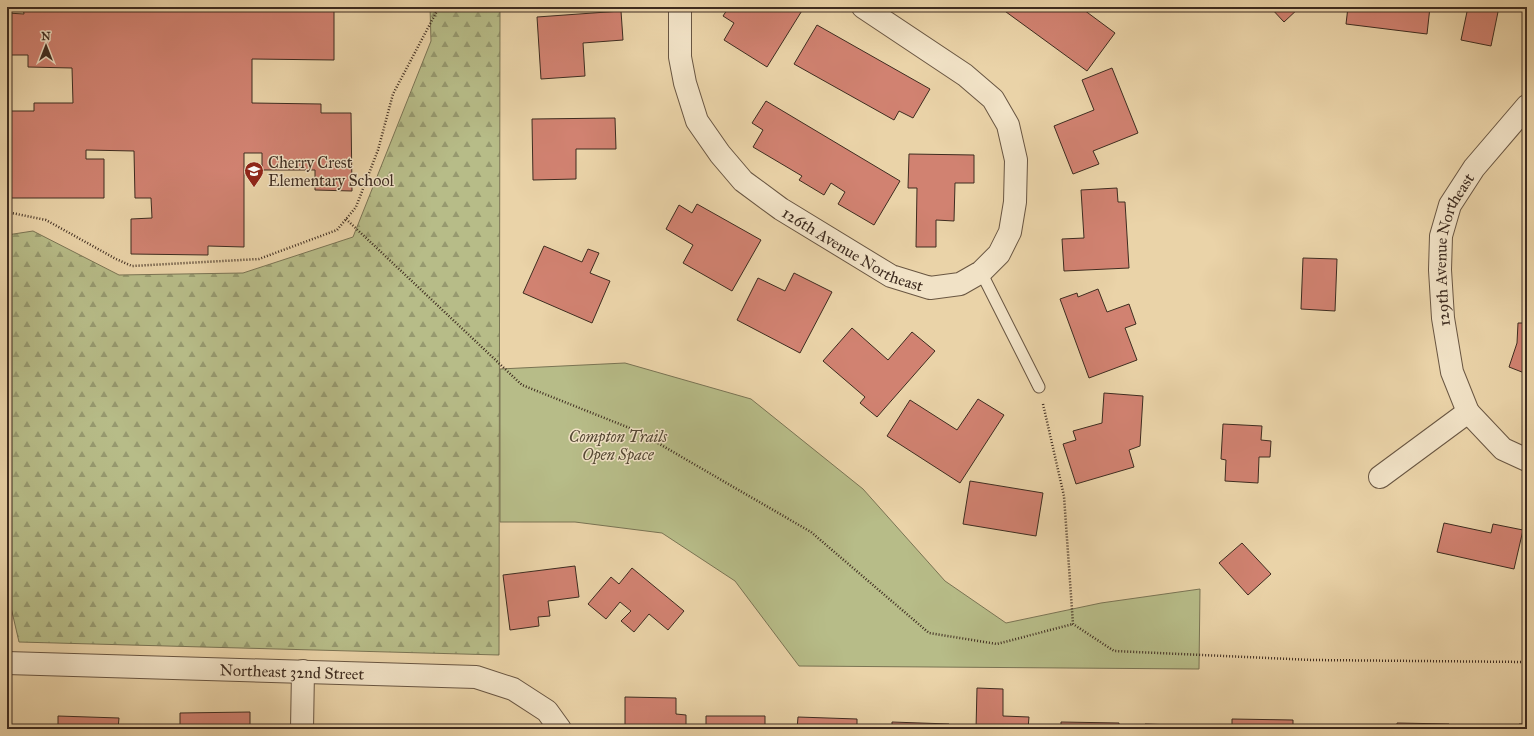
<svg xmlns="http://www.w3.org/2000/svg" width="1534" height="736" font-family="'IM FELL Great Primer',serif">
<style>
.forest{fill:url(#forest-firs);stroke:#7a7454}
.park{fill:#b7bc88;stroke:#7a7454}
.building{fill:#d18271;stroke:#3e2c20}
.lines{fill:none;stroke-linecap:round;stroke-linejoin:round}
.lane-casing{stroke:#695642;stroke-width:13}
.street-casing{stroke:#695642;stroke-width:24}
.path{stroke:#3e2c20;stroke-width:2.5;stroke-dasharray:1 2;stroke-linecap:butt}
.lane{stroke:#f1e2c6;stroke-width:11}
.street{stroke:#f1e2c6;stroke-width:22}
.labels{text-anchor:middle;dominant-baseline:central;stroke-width:3;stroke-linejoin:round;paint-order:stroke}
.poi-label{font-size:16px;fill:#3e2c20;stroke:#f1e2c6;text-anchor:start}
.street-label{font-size:16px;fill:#3e2c20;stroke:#f1e2c6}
.park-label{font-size:16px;font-style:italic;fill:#564935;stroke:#f1e2c6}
</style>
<defs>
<pattern id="forest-firs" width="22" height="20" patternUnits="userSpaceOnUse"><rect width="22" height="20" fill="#b7bc88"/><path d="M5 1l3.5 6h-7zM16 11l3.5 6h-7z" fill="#96996f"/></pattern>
</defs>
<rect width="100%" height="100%" fill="#ead3a8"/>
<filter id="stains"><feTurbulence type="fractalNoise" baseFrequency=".005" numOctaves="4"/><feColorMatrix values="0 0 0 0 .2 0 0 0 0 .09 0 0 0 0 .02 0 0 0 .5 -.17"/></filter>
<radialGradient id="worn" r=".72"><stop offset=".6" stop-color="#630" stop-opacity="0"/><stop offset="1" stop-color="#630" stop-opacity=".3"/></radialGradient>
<path class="forest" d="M 430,7 L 500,7 L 499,655 L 19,642 L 7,590 L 7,235 L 33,231 L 119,275 L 243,273 L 353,237 L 431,41 Z"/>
<path class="park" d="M 625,363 L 751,399 L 863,489 L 945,581 L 1006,623 L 1101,603 L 1200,589 L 1199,669 L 799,666 L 735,581 L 662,533 L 575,522 L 500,522 L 500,369 Z"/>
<path class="building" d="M 23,7 L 334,7 L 334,60 L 252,59 L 252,103 L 321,104 L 321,113 L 351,113 L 352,191 L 315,190 L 315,170 L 262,170 L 262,153 L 244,153 L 244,247 L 208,246 L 208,255 L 131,254 L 131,219 L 152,218 L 151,198 L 135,198 L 134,151 L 86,150 L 86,159 L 104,159 L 104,198 L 7,198 L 7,111 L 34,111 L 34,103 L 73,103 L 72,68 L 28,67 L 28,55 L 7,55 L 7,13 L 24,14 Z
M 729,7 L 756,7 L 760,9 L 761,7 L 799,7 L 803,9 L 767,67 L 724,40 L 734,23 L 723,16 Z
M 1004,7 L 1080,7 L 1115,33 L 1087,71 L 1002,9 Z
M 1270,7 L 1300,7 L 1284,22 Z
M 1348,7 L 1430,7 L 1427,34 L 1346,24 Z
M 1468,7 L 1499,7 L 1491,46 L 1461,40 Z
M 621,11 L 623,40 L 583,43 L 585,76 L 541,79 L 537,17 Z
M 817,25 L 930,89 L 913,118 L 899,111 L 894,120 L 794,64 Z
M 1112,68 L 1138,133 L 1093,151 L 1099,164 L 1073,174 L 1054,126 L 1094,110 L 1082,80 Z
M 766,101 L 900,181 L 874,225 L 838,204 L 845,192 L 831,183 L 824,195 L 799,180 L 802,176 L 753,147 L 763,130 L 752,123 Z
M 615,118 L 616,149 L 576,149 L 576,179 L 533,180 L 532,119 Z
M 909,154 L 974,155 L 974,183 L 955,183 L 954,221 L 936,220 L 936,247 L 916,247 L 917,188 L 908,188 Z
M 1117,188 L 1118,202 L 1125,202 L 1129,268 L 1064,271 L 1062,239 L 1084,238 L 1081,190 Z
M 697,204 L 761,240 L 732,291 L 683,263 L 693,245 L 666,229 L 679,205 L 692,213 Z
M 544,246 L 582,262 L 588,249 L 599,253 L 590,273 L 610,281 L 592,323 L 523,293 Z
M 1303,258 L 1337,259 L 1335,311 L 1301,309 Z
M 794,273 L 832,292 L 800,353 L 737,320 L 758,278 L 785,291 Z
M 1098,289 L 1107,312 L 1129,304 L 1136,324 L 1125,328 L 1137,360 L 1089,378 L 1060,299 L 1077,293 L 1078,297 Z
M 1518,323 L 1527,323 L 1527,374 L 1509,367 L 1517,343 Z
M 852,328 L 888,360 L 912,332 L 935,351 L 877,417 L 860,403 L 865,397 L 823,361 Z
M 1104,393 L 1143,396 L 1140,446 L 1129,450 L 1134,467 L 1076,484 L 1063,444 L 1076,440 L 1073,431 L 1102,423 Z
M 978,399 L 1004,415 L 960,483 L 887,436 L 910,400 L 957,430 Z
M 1223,424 L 1262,426 L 1261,440 L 1271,441 L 1270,457 L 1259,457 L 1258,483 L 1225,481 L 1226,460 L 1221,459 Z
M 970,481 L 1043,493 L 1036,536 L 963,524 Z
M 1444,523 L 1491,533 L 1493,524 L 1523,530 L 1514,569 L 1437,552 Z
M 1242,543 L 1271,574 L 1248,595 L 1219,563 Z
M 575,566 L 579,597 L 548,601 L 550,616 L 538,617 L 539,626 L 510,630 L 503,575 Z
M 632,568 L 684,611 L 668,630 L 649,614 L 634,632 L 621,621 L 631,611 L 620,602 L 606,619 L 588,604 L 611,577 L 619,584 Z
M 977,688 L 1003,689 L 1003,716 L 1029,717 L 1028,729 L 976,729 Z
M 625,697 L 676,698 L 676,714 L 686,715 L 686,729 L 625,728 Z
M 250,712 L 250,729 L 180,729 L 180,713 Z
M 58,716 L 119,718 L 118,729 L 58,729 Z
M 706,716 L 765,716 L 765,729 L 706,729 Z
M 798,717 L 857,719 L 857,729 L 797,729 Z
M 1232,719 L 1293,720 L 1293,729 L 1232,729 Z
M 892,722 L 949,724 L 949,729 L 892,729 Z
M 1061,722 L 1119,723 L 1119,729 L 1061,729 Z
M 1397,723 L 1449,724 L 1449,729 L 1397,729 Z
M 1145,724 L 1203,726 L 1203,729 L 1144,729 Z
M 1519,724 L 1527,724 L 1527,729 L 1519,729 Z
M 1316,726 L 1376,727 L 1376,729 L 1315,729 Z"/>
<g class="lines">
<defs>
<path id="lane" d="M 981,272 L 1039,387"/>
<g id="street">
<path id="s1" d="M 680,7 L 680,57 L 685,83 L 697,121 L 720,154 L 743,181 L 781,209 L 891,276 L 930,288 L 960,284 L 981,272 L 999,254 L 1010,232 L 1015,202 L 1016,160 L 1008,125 L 993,99 L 965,75 L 863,7"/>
<path id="s2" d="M 1468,412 L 1452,372 L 1443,318 L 1440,270 L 1441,236 L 1450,205 L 1474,168 L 1527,106"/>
<path d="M 1380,477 L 1468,412 L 1503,449 L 1527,460"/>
<path id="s3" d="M 7,663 L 476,677 L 513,689 L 547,711 L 560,729"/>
<path d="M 302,729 L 303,671"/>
</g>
</defs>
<use href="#lane" class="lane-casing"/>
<use href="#street" class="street-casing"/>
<path class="path" d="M 7,212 L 46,220 L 116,259 L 132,266 L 259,259 L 337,230 L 356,207 L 378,150 L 393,94 L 439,7
M 346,219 L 522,385 L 637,431 L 811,532 L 929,633 L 997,644 L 1073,624
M 1043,404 L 1064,496 L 1073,624 L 1114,651 L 1312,660 L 1527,662"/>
<use href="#lane" class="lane"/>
<use href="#street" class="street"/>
</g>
<defs>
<symbol id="school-pin" viewBox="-11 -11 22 30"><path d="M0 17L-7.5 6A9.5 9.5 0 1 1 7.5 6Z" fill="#8f2418" stroke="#f1e2c6"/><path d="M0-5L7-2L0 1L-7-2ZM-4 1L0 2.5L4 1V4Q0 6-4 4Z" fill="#fff"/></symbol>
</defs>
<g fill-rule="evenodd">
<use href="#school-pin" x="243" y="160" width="22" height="30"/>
</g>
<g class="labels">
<g class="poi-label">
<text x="268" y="162">Cherry Crest<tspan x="268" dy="18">Elementary School</tspan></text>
</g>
<g class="street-label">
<text stroke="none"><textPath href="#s1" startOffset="322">126th Avenue Northeast</textPath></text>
<text stroke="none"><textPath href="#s2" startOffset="169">129th Avenue Northeast</textPath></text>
<text stroke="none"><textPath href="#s3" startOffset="285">Northeast 32nd Street</textPath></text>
</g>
<g class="park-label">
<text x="618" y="436">Compton Trails<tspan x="618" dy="18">Open Space</tspan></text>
</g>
</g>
<rect width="1534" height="736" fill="none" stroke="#ead3a8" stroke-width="24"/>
<rect x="8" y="8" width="1518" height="720" fill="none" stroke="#3e2c20" stroke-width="2"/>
<rect x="12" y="12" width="1510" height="712" fill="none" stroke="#3e2c20"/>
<g transform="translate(46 46)" stroke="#f1e2c6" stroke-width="3" paint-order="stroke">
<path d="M0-3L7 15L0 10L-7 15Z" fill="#3e2c20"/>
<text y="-6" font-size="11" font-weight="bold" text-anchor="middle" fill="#3e2c20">N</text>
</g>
<rect width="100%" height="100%" filter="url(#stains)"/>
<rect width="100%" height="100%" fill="url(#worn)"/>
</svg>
